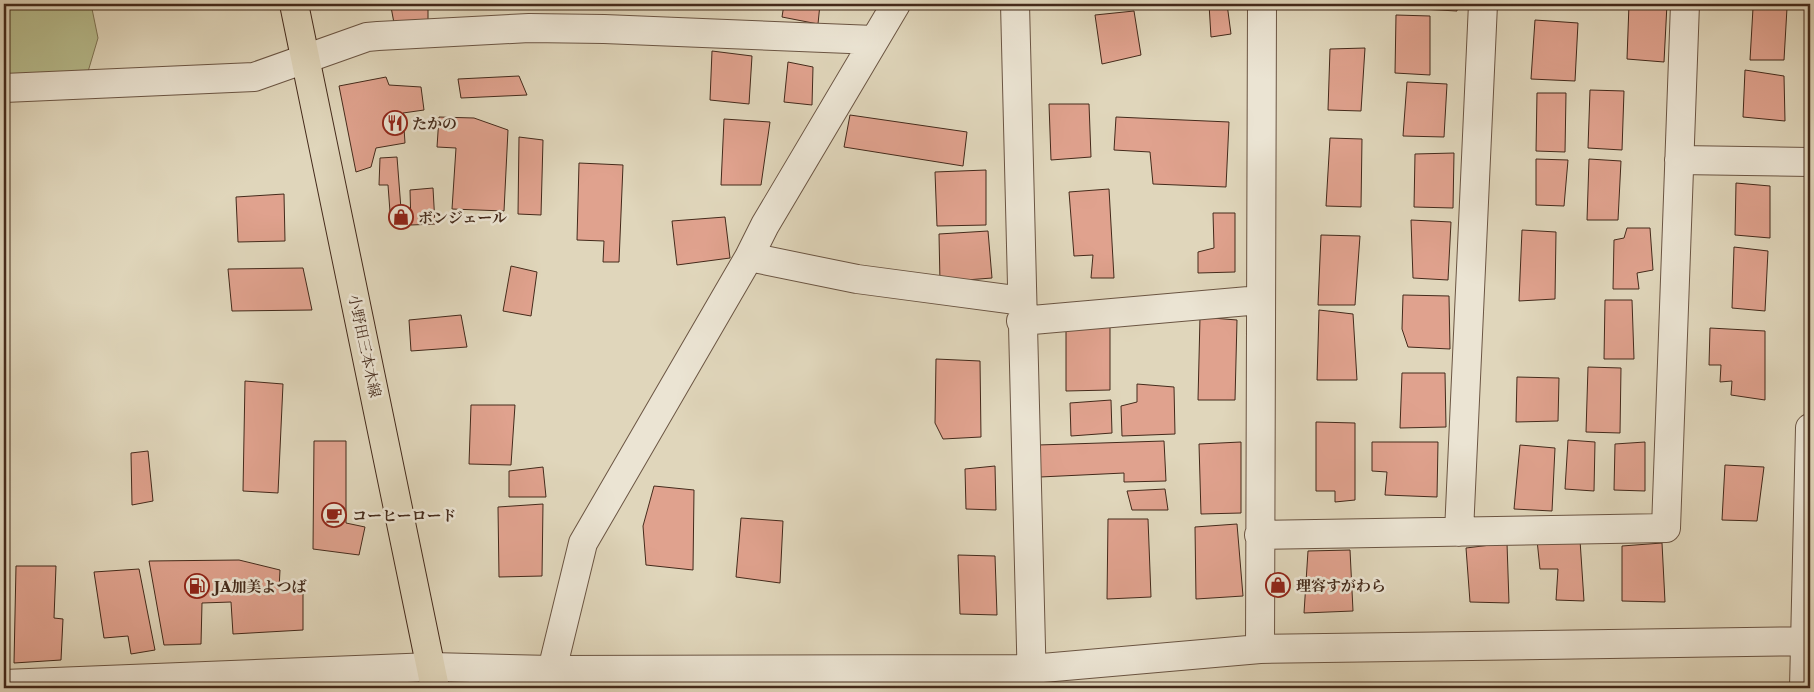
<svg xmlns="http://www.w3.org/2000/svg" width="1814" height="692" font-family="'Libre Caslon Text','Noto Serif JP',serif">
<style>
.green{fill:#b7bc8d;stroke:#7e7354}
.building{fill:#e0a28e;stroke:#442a1b}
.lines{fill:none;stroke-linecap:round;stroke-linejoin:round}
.minor-casing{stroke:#6b5543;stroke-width:30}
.major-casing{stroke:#442a1b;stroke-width:30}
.minor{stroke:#ebe4d3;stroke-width:28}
.major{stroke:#e0d6bb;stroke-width:28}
.labels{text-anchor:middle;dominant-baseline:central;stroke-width:5;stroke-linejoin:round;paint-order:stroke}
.poi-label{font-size:15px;font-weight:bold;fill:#442a1b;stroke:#ebe4d3;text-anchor:start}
.street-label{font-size:15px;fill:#442a1b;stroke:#ebe4d3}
</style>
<rect width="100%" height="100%" fill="#e0d6bb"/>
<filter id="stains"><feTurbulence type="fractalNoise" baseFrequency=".004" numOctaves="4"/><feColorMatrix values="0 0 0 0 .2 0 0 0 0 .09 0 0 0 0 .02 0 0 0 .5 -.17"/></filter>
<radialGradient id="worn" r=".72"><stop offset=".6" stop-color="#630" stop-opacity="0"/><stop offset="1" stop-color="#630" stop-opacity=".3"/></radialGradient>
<path class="green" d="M 4,4 L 91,4 L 98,38 L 87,75 L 4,78 Z"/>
<path class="building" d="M 352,4 L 428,4 L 428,20 L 394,23 L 391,7 L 353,8 Z
M 784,4 L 820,4 L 818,24 L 782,17 Z
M 1209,4 L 1227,4 L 1231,34 L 1211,37 Z
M 1422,4 L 1457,4 L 1457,11 L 1421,9 Z
M 1629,4 L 1667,4 L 1664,62 L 1627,59 Z
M 1753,8 L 1787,8 L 1784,60 L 1750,60 Z
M 1134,11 L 1141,55 L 1102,64 L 1095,15 Z
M 1396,15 L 1430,16 L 1430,75 L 1395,73 Z
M 1535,20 L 1578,23 L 1575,81 L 1531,79 Z
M 1365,48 L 1361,111 L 1328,110 L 1330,49 Z
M 712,51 L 752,56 L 749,104 L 710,100 Z
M 788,62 L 813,67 L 812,105 L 784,102 Z
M 1745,70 L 1784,76 L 1785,121 L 1743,117 Z
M 519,76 L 527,95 L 461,98 L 458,79 Z
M 386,77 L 389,85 L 421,87 L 424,110 L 403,113 L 405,143 L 376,148 L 371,167 L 356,172 L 339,86 Z
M 1407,82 L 1447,84 L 1444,137 L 1403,136 Z
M 1590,90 L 1624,91 L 1622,150 L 1588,148 Z
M 1537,93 L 1566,93 L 1565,152 L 1536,151 Z
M 1049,104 L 1089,104 L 1091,157 L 1051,160 Z
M 850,115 L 967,132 L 963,166 L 844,147 Z
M 439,117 L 474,118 L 508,130 L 504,211 L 452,209 L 456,148 L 437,147 Z
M 1116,117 L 1229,122 L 1226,187 L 1153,184 L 1150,152 L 1114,150 Z
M 724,119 L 770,122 L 761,185 L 721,185 Z
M 519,137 L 543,140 L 541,215 L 518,214 Z
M 1330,138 L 1362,139 L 1361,207 L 1326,206 Z
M 1454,153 L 1453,208 L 1414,207 L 1415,154 Z
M 397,157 L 401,209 L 390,212 L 388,185 L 379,185 L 380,158 Z
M 1536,159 L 1568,160 L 1564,206 L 1536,205 Z
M 1589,159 L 1621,161 L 1618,220 L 1587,220 Z
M 579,163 L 623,165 L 619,262 L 603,262 L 604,241 L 577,240 Z
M 986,170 L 986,225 L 937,226 L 935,172 Z
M 1736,183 L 1770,186 L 1770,238 L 1735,235 Z
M 433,188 L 435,224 L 411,225 L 410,190 Z
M 1109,189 L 1114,278 L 1091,278 L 1093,255 L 1074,256 L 1069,192 Z
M 284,194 L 285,241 L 238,242 L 236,197 Z
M 1213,213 L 1235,213 L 1235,272 L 1198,273 L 1198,252 L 1214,248 Z
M 725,217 L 730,258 L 677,265 L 672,221 Z
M 1411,220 L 1451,222 L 1448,280 L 1413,278 Z
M 1627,228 L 1650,228 L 1653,270 L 1637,273 L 1639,289 L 1613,289 L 1614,240 L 1624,238 Z
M 1522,230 L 1556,232 L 1555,299 L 1519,301 Z
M 988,231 L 992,278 L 940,282 L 939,234 Z
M 1321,235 L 1360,236 L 1355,305 L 1318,305 Z
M 1734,247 L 1768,251 L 1765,311 L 1732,308 Z
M 511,266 L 537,272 L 531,316 L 503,311 Z
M 303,268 L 312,310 L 232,311 L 228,269 Z
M 1403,295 L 1449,296 L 1450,349 L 1408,347 L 1402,329 Z
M 1605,300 L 1632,300 L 1634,359 L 1604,359 Z
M 1319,310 L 1353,314 L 1357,380 L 1317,380 Z
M 461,315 L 467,347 L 411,351 L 409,320 Z
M 1200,317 L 1237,320 L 1235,400 L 1198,400 Z
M 1110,324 L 1110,390 L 1066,391 L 1066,325 Z
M 1710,328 L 1765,331 L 1765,400 L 1731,395 L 1732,381 L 1720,382 L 1721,365 L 1709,365 Z
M 936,359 L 980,361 L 981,437 L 943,439 L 935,423 Z
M 1588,367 L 1621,368 L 1620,433 L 1586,432 Z
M 1402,373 L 1445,373 L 1446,427 L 1400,428 Z
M 1517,377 L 1559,378 L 1558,421 L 1516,422 Z
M 245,381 L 283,384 L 278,493 L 243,491 Z
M 1137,384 L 1174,387 L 1175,434 L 1122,436 L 1121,406 L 1137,402 Z
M 1111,400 L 1112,433 L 1071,436 L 1070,403 Z
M 471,405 L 515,405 L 511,465 L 469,464 Z
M 1316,422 L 1355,423 L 1355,500 L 1335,502 L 1335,491 L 1316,491 Z
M 1568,440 L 1595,442 L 1594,491 L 1565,489 Z
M 314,441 L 346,441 L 346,523 L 365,527 L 359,555 L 313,549 Z
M 1164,441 L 1166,481 L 1124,482 L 1124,473 L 1040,477 L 1038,445 Z
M 1241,442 L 1241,513 L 1201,514 L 1199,444 Z
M 1372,442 L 1438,442 L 1437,497 L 1385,495 L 1387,472 L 1372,471 Z
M 1645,442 L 1645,491 L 1614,490 L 1615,444 Z
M 1520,445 L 1555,448 L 1552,511 L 1514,509 Z
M 148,451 L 153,501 L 132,505 L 131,453 Z
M 1725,465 L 1764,467 L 1757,521 L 1722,520 Z
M 995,466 L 996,510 L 966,509 L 965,469 Z
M 543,467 L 546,497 L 509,497 L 509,471 Z
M 654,486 L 694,490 L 693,570 L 646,565 L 643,526 Z
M 1165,489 L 1168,510 L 1132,510 L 1127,491 Z
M 543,504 L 542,576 L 499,577 L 498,507 Z
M 741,518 L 783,521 L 780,583 L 736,577 Z
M 1108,519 L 1148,519 L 1151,597 L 1107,599 Z
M 1237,524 L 1243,596 L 1196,599 L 1195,527 Z
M 1537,540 L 1580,540 L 1584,601 L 1556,600 L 1558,569 L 1540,569 Z
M 1507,543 L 1509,603 L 1470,602 L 1466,548 Z
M 1662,543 L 1665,602 L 1622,601 L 1622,546 Z
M 1350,550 L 1353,611 L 1304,613 L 1308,551 Z
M 958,555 L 995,556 L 997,615 L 960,614 Z
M 239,560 L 280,570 L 279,589 L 303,590 L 303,630 L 233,634 L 231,602 L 202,603 L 201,644 L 164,645 L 149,561 Z
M 16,566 L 56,566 L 54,618 L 63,619 L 61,660 L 14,663 Z
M 139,569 L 155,650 L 131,654 L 128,636 L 104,638 L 94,572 Z
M 380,677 L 380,688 L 317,688 L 317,681 Z"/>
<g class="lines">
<defs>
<path id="minor" d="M 1015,4 L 1032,687
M 4,88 L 254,77 L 367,37 L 378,36 L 529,28 L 604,29 L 874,40
M 1679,160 L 1810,162
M 749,257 L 857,279 L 1022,301
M 1021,321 L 1260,300
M 1459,532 L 1483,4
M 1259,535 L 1666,528 L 1685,4
M 1260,649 L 1262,4
M 552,670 L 583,543 L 749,257 L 765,225 L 896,4
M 4,684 L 432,667 L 552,670 L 1031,669 L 1260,649 L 1810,641
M 1804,688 L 1810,428"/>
<path id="major" d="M 294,4 L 435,688"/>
</defs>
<use href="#minor" class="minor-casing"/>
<use href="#major" class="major-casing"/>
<use href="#minor" class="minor"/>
<use href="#major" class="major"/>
</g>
<defs>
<symbol id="restaurant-ring" viewBox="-11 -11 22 22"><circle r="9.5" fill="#ebe4d3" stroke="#8f2418" stroke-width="1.5"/><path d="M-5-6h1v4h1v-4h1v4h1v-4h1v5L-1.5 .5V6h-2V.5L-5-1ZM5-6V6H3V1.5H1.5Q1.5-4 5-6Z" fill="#8f2418"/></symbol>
<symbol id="shop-ring" viewBox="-11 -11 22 22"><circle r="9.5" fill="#ebe4d3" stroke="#8f2418" stroke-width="1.5"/><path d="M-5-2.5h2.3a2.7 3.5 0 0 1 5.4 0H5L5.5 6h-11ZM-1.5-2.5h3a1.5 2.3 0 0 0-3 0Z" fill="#8f2418"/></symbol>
<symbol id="cafe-ring" viewBox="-11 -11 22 22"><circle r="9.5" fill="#ebe4d3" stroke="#8f2418" stroke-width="1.5"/><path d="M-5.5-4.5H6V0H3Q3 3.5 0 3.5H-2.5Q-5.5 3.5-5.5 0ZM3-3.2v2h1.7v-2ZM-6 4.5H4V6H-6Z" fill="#8f2418"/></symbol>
<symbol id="fuel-ring" viewBox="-11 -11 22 22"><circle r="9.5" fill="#ebe4d3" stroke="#8f2418" stroke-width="1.5"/><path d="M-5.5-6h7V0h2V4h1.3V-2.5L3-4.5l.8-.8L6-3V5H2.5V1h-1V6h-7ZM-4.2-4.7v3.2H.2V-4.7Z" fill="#8f2418"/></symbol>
</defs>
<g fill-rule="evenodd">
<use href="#restaurant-ring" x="381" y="109" width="28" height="28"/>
<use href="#shop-ring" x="387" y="203" width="28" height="28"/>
<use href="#cafe-ring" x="320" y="501" width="28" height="28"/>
<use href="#shop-ring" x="1264" y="571" width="28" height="28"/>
<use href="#fuel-ring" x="183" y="572" width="28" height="28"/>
</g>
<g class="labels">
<g class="poi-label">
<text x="412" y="123">たかの</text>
<text x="418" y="217">ボンジェール</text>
<text x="352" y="515">コーヒーロード</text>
<text x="1296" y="585">理容すがわら</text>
<text x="214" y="586">JA加美よつば</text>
</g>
<g class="street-label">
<text transform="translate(365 346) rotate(78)">小野田三本木線</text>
</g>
</g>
<rect width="1814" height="692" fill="none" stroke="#e0d6bb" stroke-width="20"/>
<rect x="5" y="5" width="1804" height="682" fill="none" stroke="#442a1b" stroke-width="2.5"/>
<rect x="10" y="10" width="1794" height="672" fill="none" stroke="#442a1b"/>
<rect width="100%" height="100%" filter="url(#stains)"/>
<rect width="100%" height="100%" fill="url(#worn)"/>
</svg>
